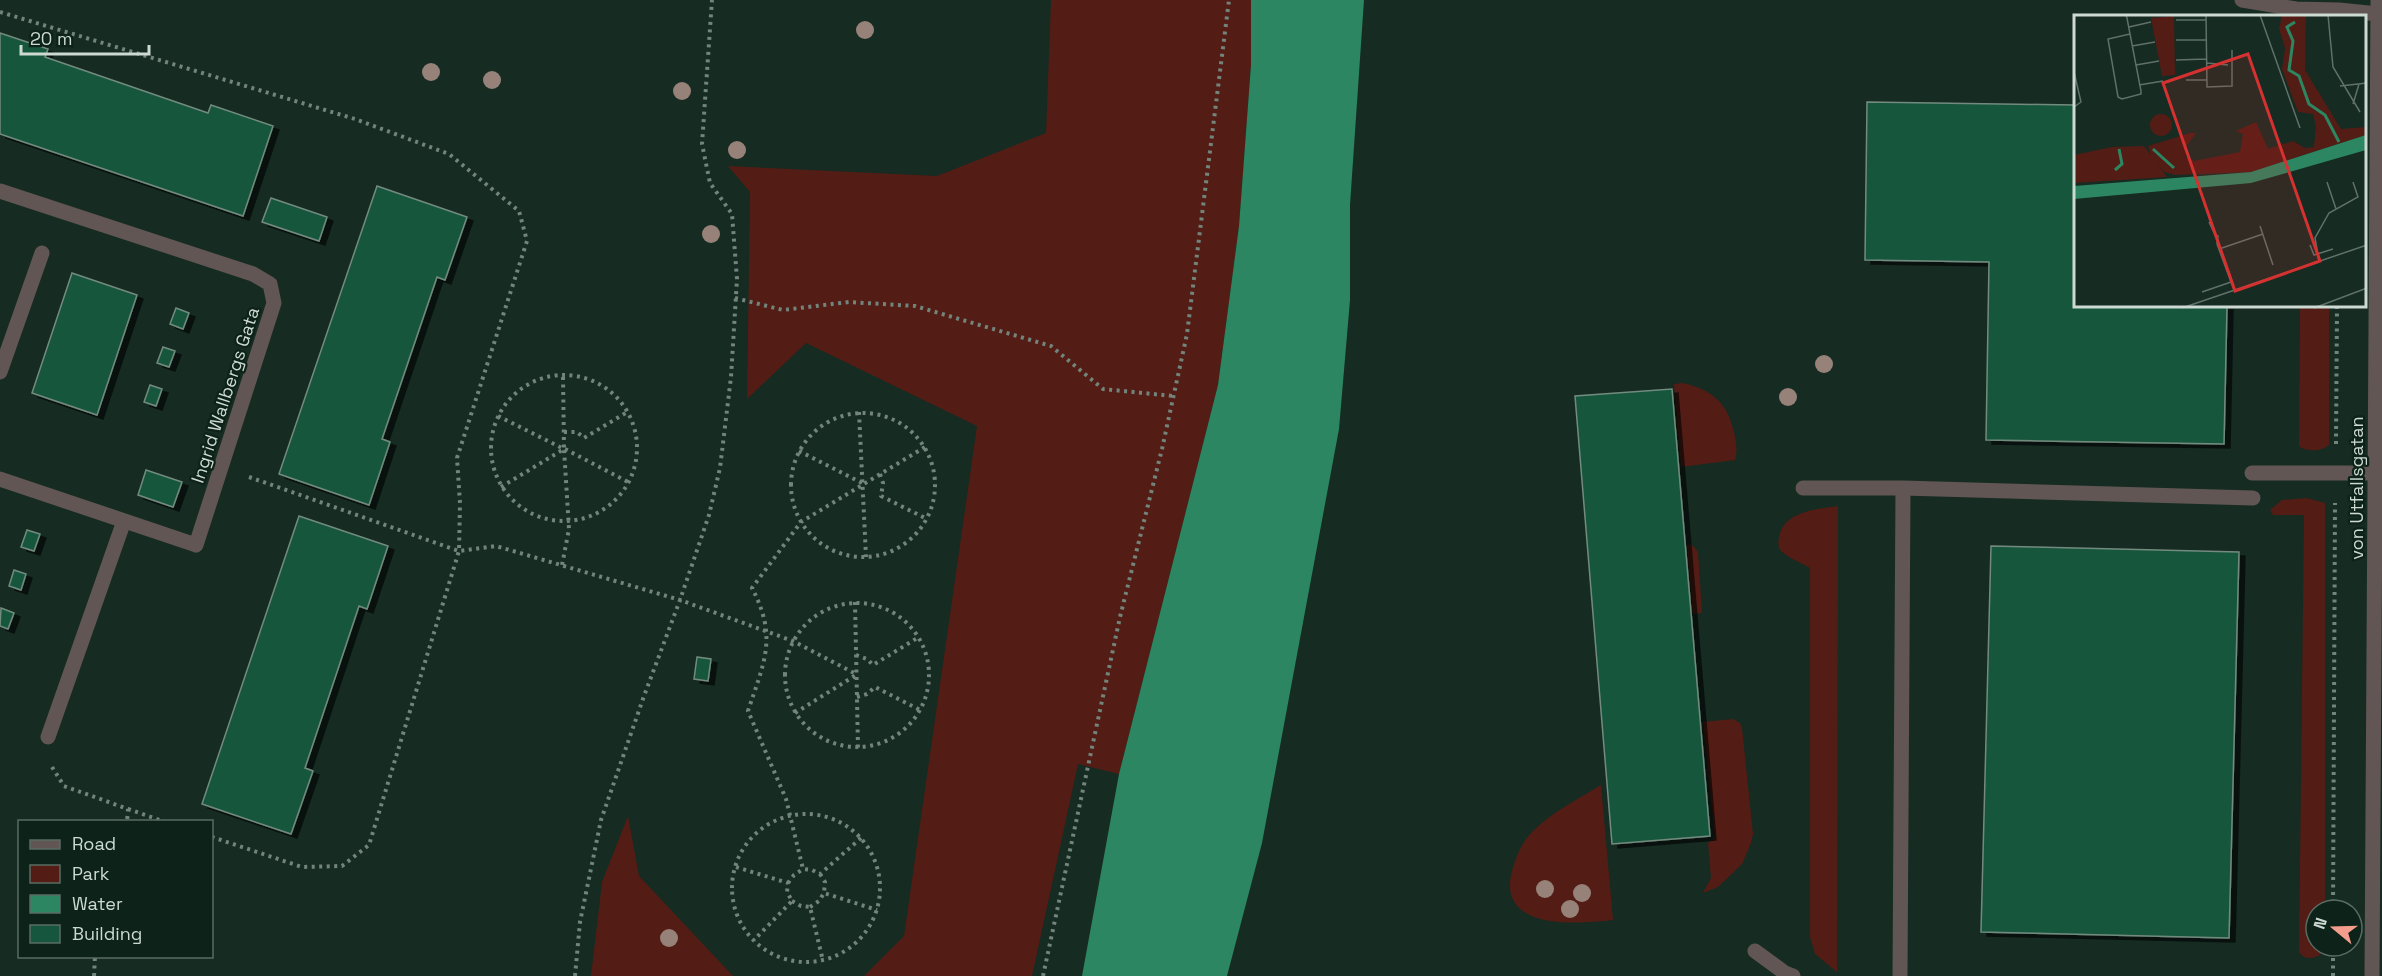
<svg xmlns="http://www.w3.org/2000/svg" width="2382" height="976" font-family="'Space Grotesk',sans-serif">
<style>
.green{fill:#531d15}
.water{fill:#2c8662}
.building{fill:#17563e;stroke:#738b7f;stroke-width:1.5;filter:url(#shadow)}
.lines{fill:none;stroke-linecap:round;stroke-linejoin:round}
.path{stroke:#73847c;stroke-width:4;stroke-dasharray:3 4.5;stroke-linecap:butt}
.minor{stroke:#615654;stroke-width:15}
.tree{fill:#968278}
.labels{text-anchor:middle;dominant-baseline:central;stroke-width:4.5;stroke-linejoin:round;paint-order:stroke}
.street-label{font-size:18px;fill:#cddad3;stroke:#0d2218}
.inset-river{fill:none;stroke:#2c8662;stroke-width:3}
.inset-road{fill:none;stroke:#5f7169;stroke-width:1.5}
.view{fill:#d63131;fill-opacity:0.15;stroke:#d63131;stroke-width:3}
.inset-edge{fill:none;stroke:#cddad3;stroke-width:3}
</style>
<defs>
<filter id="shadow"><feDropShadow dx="6" dy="4" stdDeviation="0" flood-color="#0009"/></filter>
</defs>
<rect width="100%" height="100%" fill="#162b22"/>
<path class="green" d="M 1051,0 L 1251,0 L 1251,65 L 1239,226 L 1218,385 L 1119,774 L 1078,764 L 1032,976 L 864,976 L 904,936 L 977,426 L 806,343 L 747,399 L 750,192 L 728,166 L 937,176 L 1046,133 Z
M 2300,306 L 2329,306 L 2329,445 C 2320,452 2311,451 2301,448 L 2299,445 Z
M 1683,383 C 1712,390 1727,402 1734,432 C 1736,442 1738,450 1735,460 L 1681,467 L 1674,384 Z
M 2307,498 L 2325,503 L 2325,910 L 2316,910 L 2316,946 L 2324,946 L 2320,955 C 2312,959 2304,960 2299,952 L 2304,515 L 2273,515 L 2270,510 L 2282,500 Z
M 1838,506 L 1837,972 L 1815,954 L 1810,937 L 1810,568 C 1802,563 1788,558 1781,551 C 1778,547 1778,542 1779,537 C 1784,511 1817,509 1838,506 Z
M 1687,544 L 1692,545 L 1698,552 L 1702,613 L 1693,614 Z
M 1733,719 L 1740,723 L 1742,728 L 1753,834 L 1751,843 L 1742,864 L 1718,887 L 1703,893 L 1711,878 L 1708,843 L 1715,838 L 1703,722 Z
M 1601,785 L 1613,920 C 1577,924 1496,931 1512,871 C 1516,856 1522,842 1533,831 C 1552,812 1578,799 1601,785 Z
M 628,816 L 639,876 L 733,976 L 591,976 L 602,882 Z"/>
<path class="water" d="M 1251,0 L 1364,0 L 1350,205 L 1350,300 L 1339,429 L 1262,843 L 1227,976 L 1082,976 L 1119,774 L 1218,385 L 1239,226 L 1251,65 Z"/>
<path class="building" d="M 0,33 L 48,49 L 45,57 L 208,113 L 211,105 L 273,126 L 243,216 L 0,134 Z
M 1867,102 L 2076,105 L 2076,306 L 2227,306 L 2224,444 L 1986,440 L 1989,262 L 1865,260 Z
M 377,186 L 467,217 L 445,280 L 437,277 L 382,439 L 390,442 L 369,505 L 279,474 Z
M 271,198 L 327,217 L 319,241 L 262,222 Z
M 72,273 L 137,295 L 97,415 L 32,393 Z
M 176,308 L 189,313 L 183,329 L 170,324 Z
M 163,347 L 175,351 L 169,367 L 157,363 Z
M 150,385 L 162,389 L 156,406 L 144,402 Z
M 1672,389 L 1710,836 L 1612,844 L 1575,396 Z
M 146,470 L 182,482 L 173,507 L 138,495 Z
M 299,516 L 388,546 L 367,609 L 359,606 L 305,768 L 313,771 L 291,834 L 202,804 Z
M 27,530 L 40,534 L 34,551 L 21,547 Z
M 1991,546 L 2239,552 L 2229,938 L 1981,932 Z
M 14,570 L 26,574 L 21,590 L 9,586 Z
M 1,608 L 14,613 L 8,629 L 0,626 Z
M 697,657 L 711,659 L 708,681 L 694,679 Z"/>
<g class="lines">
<path class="path" d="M 0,12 L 355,119 L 449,154 L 519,211 L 527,241 L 457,458 L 460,503 L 459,551 L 369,845 L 342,866 L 302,867 L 212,837
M 735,298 L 783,310 L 849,302 L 915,306 L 1051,346 L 1103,389 L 1173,396
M491 448a73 73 0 1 1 146 0a73 73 0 1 1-146 0Z
M 859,412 L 866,557
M791 485a72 72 0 1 1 144 0a72 72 0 1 1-144 0Z
M 498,416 L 564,449 L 569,529 L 562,565
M 564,432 L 577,432 L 584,438 L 629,411
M 2336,444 L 2337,306
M 565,449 L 630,483
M 799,451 L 862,483
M 880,474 L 883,483 L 881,496 L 927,519
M 249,477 L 459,551 L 496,546 L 680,600 L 793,641 L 856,674
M 501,487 L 564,449 L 563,375
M 855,602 L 858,748
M785 675a72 72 0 1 1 144 0a72 72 0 1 1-144 0Z
M 856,655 L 867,659 L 873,665 L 919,637
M 857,697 L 867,694 L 875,687 L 920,710
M 795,713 L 856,675
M 52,767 L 64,786 L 128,809 L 127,822
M 128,809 L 165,822
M732 888a74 74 0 1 1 148 0a74 74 0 1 1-148 0Z
M 861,838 L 820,874 L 812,870 L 803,869 L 786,799 L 748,711 C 764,662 778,638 752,588 L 801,522 L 925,447
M 736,867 L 788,883 L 787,892 L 792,901 L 754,940
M 820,874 L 825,882 L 824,893 L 877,910
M 788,883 L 794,875 L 803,869
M 792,901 L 801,906 L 810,907 L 823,961
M 810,907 L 819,901 L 824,893
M 2333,910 L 2335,503
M 94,976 L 95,956
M 575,976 L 580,922 L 601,820 L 644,696 L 680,600 L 709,515 L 720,468 L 731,377 L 737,279 L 732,214 L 710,183 L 702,144 L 712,0
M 1043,976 L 1120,617 L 1162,449 L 1187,334 L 1229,0
M 2333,976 L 2333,946"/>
<path class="minor" d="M 2242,0 L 2296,9 L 2339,10 L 2378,14
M 0,191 L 253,274 L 270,284 L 274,303 L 196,545 L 0,479
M 0,372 L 42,253
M 2252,473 L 2376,473
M 1803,488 L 1903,488 L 2253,498
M 48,737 L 124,521
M 1755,951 L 1785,973 L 1793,976
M 1900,976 L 1903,488
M 2372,976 L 2378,0"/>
</g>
<g class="tree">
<circle cx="865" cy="30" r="9"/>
<circle cx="431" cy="72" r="9"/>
<circle cx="492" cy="80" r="9"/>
<circle cx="682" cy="91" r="9"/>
<circle cx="737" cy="150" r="9"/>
<circle cx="711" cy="234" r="9"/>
<circle cx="1824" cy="364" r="9"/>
<circle cx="1788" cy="397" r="9"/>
<circle cx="1545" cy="889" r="9"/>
<circle cx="1582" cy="893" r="9"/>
<circle cx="1570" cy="909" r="9"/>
<circle cx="669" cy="938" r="9"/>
</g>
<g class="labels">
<g class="street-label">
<text transform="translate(225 395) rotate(-72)">Ingrid Wallbergs Gata</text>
<text transform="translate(2356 488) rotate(-90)">von Utfallsgatan</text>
</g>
</g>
<g transform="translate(2074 15)">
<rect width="292" height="292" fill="#162b22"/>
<path d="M 208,0 L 232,0 L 231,55 L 267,114 L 292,112 L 292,120 L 177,157 L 101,160 L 90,157 L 77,141 L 74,131 L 116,118 L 122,118 L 111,133 L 112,142 L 120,146 L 166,137 L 169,119 L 162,116 L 182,107 L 194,134 L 219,126 L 231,133 L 240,132 L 242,111 L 239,99 L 224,97 L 208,54 L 211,33 L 205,14 ZM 100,1 L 101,60 L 88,61 L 77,3 ZM76 110a11 11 0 1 1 22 0a11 11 0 1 1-22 0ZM 70,131 L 93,162 L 0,168 L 0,140 L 38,132 Z" fill="#531d15"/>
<path d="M 292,120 L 292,135 L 177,168 L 0,184 L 0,171 L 177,157 Z" fill="#2c8662"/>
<path class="inset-river" d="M 221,7 L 213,12 L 219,26 L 215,55 L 225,61 L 235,89 L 251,100 L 265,127M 79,134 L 100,153M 41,155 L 48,149 L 45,134"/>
<path class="inset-road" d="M 52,0 L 53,3 L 56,19 L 67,76 L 67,79 L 48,84 L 44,82 L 34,24 L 56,19M 132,0 L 133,72 L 158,71 L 158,35M 186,0 L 226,113M 254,0 L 259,52 L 286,97M 102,5 L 132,5M 55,12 L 77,7M 102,25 L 132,25M 58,31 L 81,27M 102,45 L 133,44M 133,48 L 154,50M 62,50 L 85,46M 0,57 L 7,87 L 0,92M 112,65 L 133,65M 65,70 L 89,66M 266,71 L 293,68M 279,89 L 285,69M 253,167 L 262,194M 135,207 L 143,224M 186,211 L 199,250M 144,220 L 143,229 L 160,275M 236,230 L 240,240 L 259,234M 145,234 L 189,219M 245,246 L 241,223 L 255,198 L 284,182 L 279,167M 128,277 L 157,267M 108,293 L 293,230M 240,293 L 293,273"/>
<path class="view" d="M 174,39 L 246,246 L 161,276 L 89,68 Z"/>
<rect width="292" height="292" class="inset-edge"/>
</g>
<rect x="18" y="820" width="195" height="138" fill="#0d2218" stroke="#5a6c63" stroke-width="1.5"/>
<rect x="30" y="840" width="30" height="9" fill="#615654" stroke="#5a6c63" stroke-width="1.5"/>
<text x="72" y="850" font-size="18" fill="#cddad3">Road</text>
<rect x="30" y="865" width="30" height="18" fill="#531d15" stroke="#5a6c63" stroke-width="1.5"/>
<text x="72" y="880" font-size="18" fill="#cddad3">Park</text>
<rect x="30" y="895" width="30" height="18" fill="#2c8662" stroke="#5a6c63" stroke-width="1.5"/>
<text x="72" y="910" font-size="18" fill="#cddad3">Water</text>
<rect x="30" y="925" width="30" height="18" fill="#17563e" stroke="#5a6c63" stroke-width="1.5"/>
<text x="72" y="940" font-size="18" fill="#cddad3">Building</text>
<g transform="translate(2334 928) rotate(289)"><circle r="28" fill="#0d2218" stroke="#5a6c63" stroke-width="1.5"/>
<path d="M0-4.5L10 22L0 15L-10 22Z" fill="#f49d8d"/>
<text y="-9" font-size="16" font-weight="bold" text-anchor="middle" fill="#cddad3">N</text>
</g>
<path d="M21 45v9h128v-9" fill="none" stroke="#cddad3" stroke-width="3"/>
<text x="30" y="45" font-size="18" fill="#cddad3" stroke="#0d2218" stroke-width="4.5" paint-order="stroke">20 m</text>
</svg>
